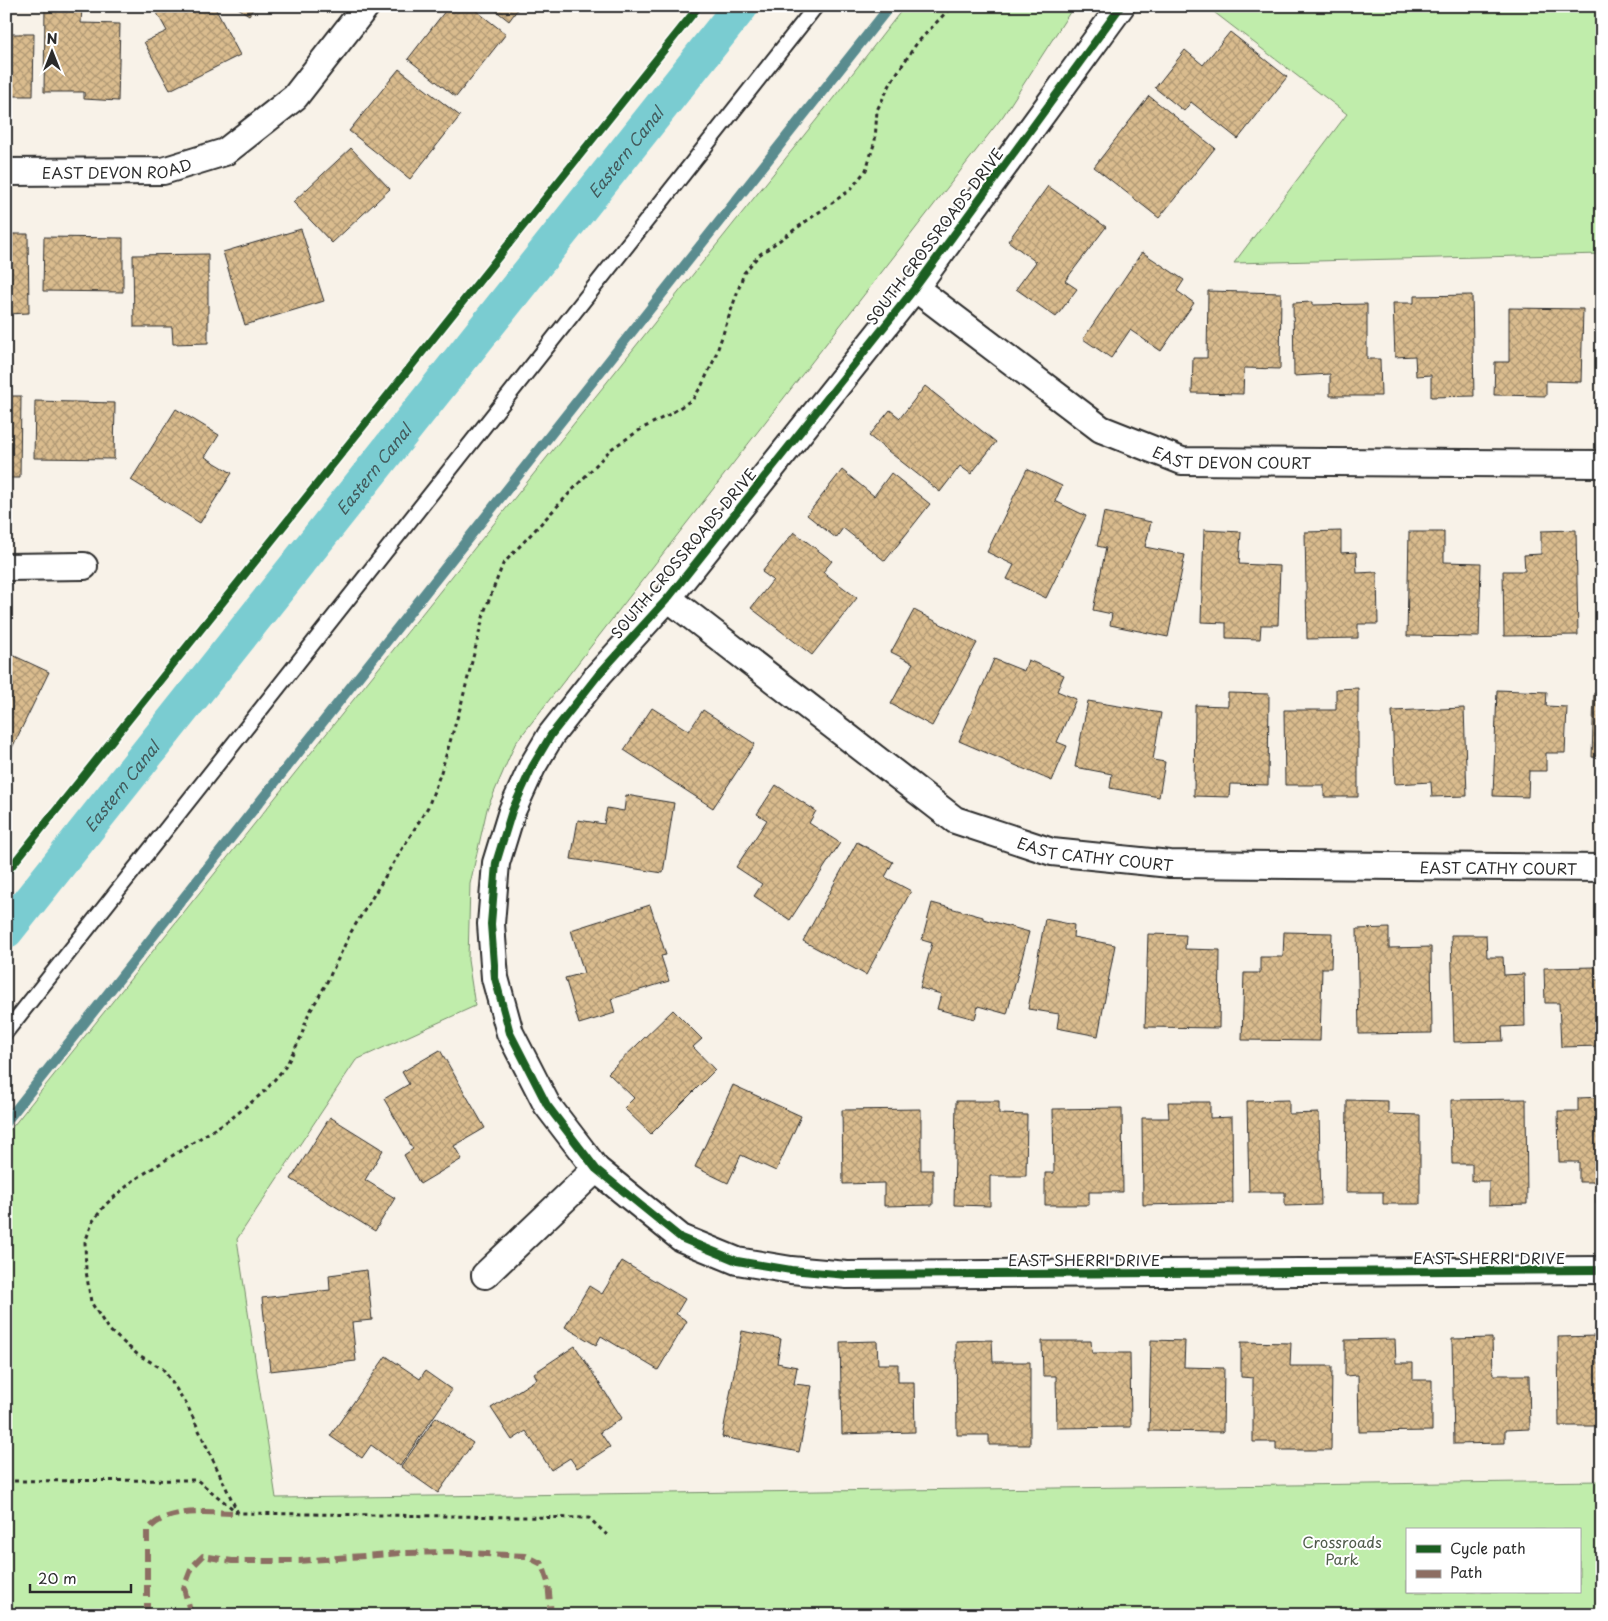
<svg xmlns="http://www.w3.org/2000/svg" width="1608" height="1621" font-family="'Playpen Sans',sans-serif">
<style>
.green{fill:#c0edab;stroke:#768c6b;fill-rule:evenodd}
.lines{fill:none;stroke-linecap:round;stroke-linejoin:round}
.stream{stroke:#5a8c8f;stroke-width:10}
.canal{stroke:#7accd1;stroke-width:35}
.building{fill:url(#building-cross-hatch);stroke:#2b2b2b}
.service-casing{stroke:#2b2b2b;stroke-width:18}
.minor-casing{stroke:#2b2b2b;stroke-width:30}
.path{stroke:#2b2b2b;stroke-width:3;stroke-dasharray:4 4;stroke-linecap:butt}
.service{stroke:#fff;stroke-width:14}
.minor{stroke:#fff;stroke-width:26}
.quiet{stroke:#8d6e63;stroke-width:6;stroke-dasharray:12 6;stroke-linecap:butt}
.cycleway-casing{stroke:#fff;stroke-width:11}
.cycleway{stroke:#1b5e20;stroke-width:8}
.labels{text-anchor:middle;dominant-baseline:central;stroke-width:4;stroke-linejoin:round;paint-order:stroke}
.street-label{font-size:15px;fill:#2b2b2b;stroke:#fff}
.park-label{font-size:15px;fill:#505c4b;stroke:#fff}
.water-label{font-size:16px;font-style:italic;fill:#435b5d;stroke:#fff}
</style>
<defs>
<pattern id="building-cross-hatch" width="8" height="8" patternUnits="userSpaceOnUse" patternTransform="scale(1.25)"><rect width="8" height="8" fill="#dabc8e"/><path d="M0 0l8 8M0 8l8-8" fill="none" stroke="#b19974"/></pattern>
</defs>
<rect width="100%" height="100%" fill="#f8f2e8"/>
<filter id="ink" filterUnits="userSpaceOnUse"><feTurbulence type="fractalNoise" baseFrequency=".02" numOctaves="2"/><feDisplacementMap in="SourceGraphic" scale="10" xChannelSelector="R" yChannelSelector="G"/><feConvolveMatrix kernelMatrix="1 2 1 2 8 2 1 2 1" color-interpolation-filters="sRGB"/></filter>
<g filter="url(#ink)">
<path class="green" d="M 905,6 L 1074,6 L 1003,116 L 515,744 L 487,809 L 470,884 L 468,960 L 475,1006 L 356,1060 L 237,1239 L 276,1498 L 1602,1481 L 1602,1615 L 6,1615 L 6,1135 L 817,119 ZM 1407,1530 L 1579,1530 L 1579,1592 L 1407,1592 Z
M 1206,6 L 1602,6 L 1602,254 L 1234,263 L 1347,114 Z"/>
<g class="lines">
<path class="stream" d="M 6,1122 L 890,6"/>
<path class="canal" id="s1" d="M 6,931 L 741,6"/>
</g>
<path class="building" d="M 45,6 L 82,7 L 81,23 L 120,24 L 118,101 L 84,99 L 84,92 L 44,92 Z
M 170,6 L 190,6 L 193,12 L 204,6 L 214,6 L 240,55 L 170,90 L 144,42 L 167,31 L 157,13 Z
M 235,6 L 255,6 L 249,15 Z
M 449,6 L 470,6 L 506,34 L 456,97 L 408,59 Z
M 490,6 L 520,6 L 509,21 Z
M 1230,32 L 1287,77 L 1238,139 L 1191,102 L 1184,111 L 1155,88 L 1185,50 L 1203,65 Z
M 6,34 L 34,34 L 33,96 L 6,96 Z
M 399,69 L 460,116 L 410,179 L 349,131 Z
M 1149,96 L 1215,148 L 1159,218 L 1094,167 Z
M 351,148 L 390,189 L 332,243 L 293,202 Z
M 1048,186 L 1106,227 L 1065,281 L 1077,289 L 1056,317 L 1016,289 L 1036,262 L 1008,241 Z
M 301,229 L 324,301 L 245,325 L 223,252 Z
M 6,234 L 28,234 L 29,313 L 6,314 Z
M 44,237 L 123,238 L 123,292 L 43,291 Z
M 1142,252 L 1184,280 L 1177,291 L 1194,303 L 1161,351 L 1130,330 L 1111,358 L 1083,339 Z
M 208,254 L 208,343 L 173,344 L 172,327 L 134,327 L 133,255 Z
M 1208,291 L 1281,293 L 1280,369 L 1244,368 L 1243,394 L 1192,393 L 1193,358 L 1207,358 Z
M 1472,295 L 1474,396 L 1431,397 L 1431,375 L 1416,376 L 1415,356 L 1395,357 L 1393,303 L 1414,303 L 1414,296 Z
M 1312,302 L 1312,305 L 1367,304 L 1367,359 L 1380,359 L 1381,396 L 1330,396 L 1330,374 L 1294,376 L 1293,303 Z
M 1509,308 L 1583,309 L 1581,382 L 1546,381 L 1546,396 L 1494,395 L 1495,362 L 1509,362 Z
M 925,386 L 996,442 L 971,474 L 960,466 L 940,492 L 869,436 L 890,410 L 900,418 Z
M 6,396 L 21,396 L 20,478 L 6,478 Z
M 35,401 L 115,403 L 114,459 L 34,458 Z
M 176,409 L 219,435 L 205,457 L 232,473 L 200,523 L 131,480 Z
M 1027,469 L 1062,486 L 1055,501 L 1086,516 L 1046,598 L 1007,579 L 1014,565 L 987,552 Z
M 842,470 L 874,496 L 891,473 L 930,504 L 885,561 L 843,528 L 836,538 L 807,515 Z
M 1104,512 L 1151,522 L 1145,547 L 1185,555 L 1168,637 L 1110,625 L 1112,614 L 1093,610 L 1106,548 L 1097,546 Z
M 1204,530 L 1241,532 L 1239,564 L 1280,566 L 1278,625 L 1261,625 L 1260,639 L 1226,638 L 1226,623 L 1201,622 Z
M 1576,530 L 1578,635 L 1504,636 L 1503,571 L 1525,571 L 1524,555 L 1541,554 L 1541,531 Z
M 1341,531 L 1341,553 L 1356,552 L 1357,573 L 1377,572 L 1378,624 L 1358,624 L 1358,638 L 1307,639 L 1305,532 Z
M 794,532 L 832,561 L 823,572 L 857,598 L 812,655 L 751,608 L 773,580 L 762,572 Z
M 1409,532 L 1444,532 L 1444,562 L 1481,563 L 1479,637 L 1407,636 Z
M 914,610 L 977,643 L 932,726 L 891,704 L 913,663 L 891,652 Z
M 6,652 L 49,672 L 12,748 L 6,745 Z
M 994,659 L 1024,671 L 1028,660 L 1064,675 L 1057,691 L 1076,699 L 1057,742 L 1067,746 L 1052,781 L 959,741 Z
M 1358,688 L 1358,797 L 1324,797 L 1324,785 L 1285,785 L 1284,710 L 1336,710 L 1336,689 Z
M 1497,690 L 1547,692 L 1546,706 L 1567,707 L 1565,753 L 1546,753 L 1546,771 L 1529,771 L 1528,797 L 1493,796 Z
M 1228,693 L 1269,694 L 1268,785 L 1230,784 L 1229,797 L 1194,796 L 1195,705 L 1228,706 Z
M 1594,693 L 1602,693 L 1602,758 L 1592,757 Z
M 1088,701 L 1161,713 L 1153,760 L 1165,762 L 1159,797 L 1110,788 L 1112,774 L 1075,767 Z
M 652,708 L 689,731 L 703,710 L 755,744 L 713,808 L 624,750 Z
M 1464,708 L 1467,796 L 1432,797 L 1431,782 L 1395,784 L 1392,711 Z
M 776,785 L 816,811 L 809,823 L 840,843 L 790,920 L 754,896 L 762,884 L 736,867 L 767,820 L 757,814 Z
M 626,795 L 674,803 L 663,873 L 571,859 L 578,820 L 604,824 L 607,808 L 624,811 Z
M 857,842 L 893,862 L 885,877 L 911,891 L 866,975 L 803,941 Z
M 932,903 L 983,917 L 983,919 L 1029,932 L 1007,1014 L 978,1006 L 975,1019 L 937,1009 L 941,994 L 920,988 L 932,943 L 922,940 Z
M 650,905 L 666,955 L 661,956 L 669,981 L 611,999 L 615,1013 L 579,1024 L 565,978 L 584,973 L 571,930 Z
M 1045,919 L 1074,925 L 1073,937 L 1115,945 L 1098,1036 L 1057,1028 L 1059,1014 L 1028,1009 Z
M 1389,928 L 1389,948 L 1431,947 L 1432,1033 L 1359,1034 L 1357,929 Z
M 1284,932 L 1332,933 L 1331,968 L 1322,968 L 1320,1041 L 1242,1040 L 1244,973 L 1260,973 L 1260,957 L 1283,957 Z
M 1148,934 L 1186,935 L 1185,949 L 1220,950 L 1219,1028 L 1145,1027 Z
M 1451,935 L 1486,935 L 1487,957 L 1503,957 L 1504,975 L 1524,974 L 1525,1026 L 1502,1027 L 1503,1041 L 1454,1042 Z
M 1595,967 L 1596,980 L 1602,980 L 1602,1046 L 1561,1047 L 1559,1003 L 1545,1003 L 1544,968 Z
M 673,1010 L 702,1039 L 693,1047 L 715,1070 L 651,1134 L 624,1108 L 634,1098 L 608,1073 Z
M 440,1050 L 485,1128 L 454,1146 L 462,1159 L 420,1184 L 404,1155 L 413,1149 L 384,1099 L 409,1084 L 402,1072 Z
M 733,1085 L 801,1116 L 776,1171 L 741,1155 L 728,1183 L 695,1167 Z
M 1602,1097 L 1602,1204 L 1596,1204 L 1596,1182 L 1579,1182 L 1579,1162 L 1559,1162 L 1558,1111 L 1578,1111 L 1578,1098 Z
M 1526,1099 L 1527,1204 L 1489,1205 L 1489,1181 L 1472,1181 L 1472,1164 L 1452,1164 L 1451,1100 Z
M 1289,1100 L 1289,1114 L 1319,1113 L 1321,1205 L 1285,1206 L 1285,1192 L 1249,1192 L 1247,1101 Z
M 1347,1100 L 1388,1101 L 1388,1114 L 1420,1115 L 1420,1204 L 1383,1204 L 1383,1192 L 1346,1192 Z
M 956,1101 L 999,1101 L 999,1114 L 1027,1115 L 1026,1176 L 990,1176 L 990,1206 L 954,1205 Z
M 1168,1102 L 1210,1102 L 1210,1118 L 1232,1117 L 1233,1203 L 1143,1205 L 1142,1118 L 1169,1118 Z
M 1122,1108 L 1123,1192 L 1089,1192 L 1089,1205 L 1045,1205 L 1045,1173 L 1054,1173 L 1053,1109 Z
M 921,1109 L 921,1170 L 933,1170 L 933,1205 L 884,1206 L 884,1183 L 843,1184 L 842,1110 Z
M 330,1117 L 383,1150 L 365,1180 L 395,1198 L 375,1231 L 291,1179 Z
M 622,1261 L 685,1299 L 676,1314 L 687,1321 L 658,1370 L 601,1336 L 596,1345 L 565,1327 L 589,1286 L 602,1294 Z
M 367,1270 L 372,1320 L 352,1322 L 356,1361 L 270,1371 L 262,1298 L 330,1290 L 329,1275 Z
M 742,1331 L 781,1339 L 777,1363 L 797,1367 L 794,1384 L 812,1386 L 799,1452 L 722,1437 Z
M 1597,1336 L 1597,1363 L 1602,1363 L 1602,1426 L 1559,1426 L 1558,1337 Z
M 1492,1338 L 1493,1375 L 1529,1375 L 1530,1429 L 1505,1430 L 1505,1443 L 1454,1444 L 1452,1339 Z
M 1395,1339 L 1396,1363 L 1413,1363 L 1413,1380 L 1432,1380 L 1432,1431 L 1359,1432 L 1358,1375 L 1345,1376 L 1345,1340 Z
M 992,1340 L 993,1362 L 1030,1362 L 1030,1445 L 989,1445 L 989,1435 L 957,1435 L 956,1341 Z
M 1151,1340 L 1185,1341 L 1184,1367 L 1224,1368 L 1223,1432 L 1149,1431 Z
M 877,1341 L 878,1364 L 898,1364 L 898,1382 L 914,1382 L 915,1432 L 842,1434 L 840,1342 Z
M 1042,1341 L 1091,1341 L 1092,1353 L 1130,1353 L 1131,1427 L 1057,1428 L 1056,1376 L 1043,1376 Z
M 1241,1342 L 1291,1343 L 1290,1366 L 1332,1366 L 1331,1450 L 1276,1450 L 1276,1442 L 1253,1442 L 1253,1378 L 1241,1377 Z
M 575,1346 L 622,1418 L 600,1432 L 610,1447 L 577,1468 L 570,1458 L 551,1470 L 526,1431 L 512,1440 L 491,1408 L 537,1379 L 534,1373 Z
M 386,1356 L 420,1379 L 425,1371 L 452,1390 L 400,1466 L 371,1445 L 362,1458 L 330,1436 Z
M 436,1417 L 473,1443 L 438,1493 L 401,1467 Z"/>
<g class="lines">
<defs>
<path id="service" d="M 6,1032 L 816,6"/>
<g id="minor">
<path d="M 1121,6 L 915,288 L 668,598 L 599,674 L 551,735 L 532,767 L 512,811 L 496,863 L 491,924 L 495,978 L 510,1033 L 547,1105 L 596,1169 L 681,1238 L 737,1261 L 791,1270 L 847,1275 L 1602,1270"/>
<path id="s2" d="M 6,172 L 163,171 L 225,152 L 295,97 L 366,6"/>
<path id="s3" d="M 915,288 L 1101,429 L 1182,461 L 1602,464"/>
<path d="M 6,567 L 84,566"/>
<path id="s4" d="M 668,598 L 955,820 L 1052,852 L 1170,864 L 1602,868"/>
<path d="M 485,1275 L 596,1169"/>
</g>
</defs>
<use href="#service" class="service-casing"/>
<use href="#minor" class="minor-casing"/>
<path class="path" d="M 6,873 L 699,6
M 6,1481 L 197,1480 L 238,1513 L 589,1518 L 607,1535
M 238,1513 L 187,1405 L 163,1369 L 137,1354 L 108,1329 L 91,1302 L 86,1271 L 85,1242 L 93,1221 L 105,1205 L 134,1180 L 232,1118 L 265,1091 L 286,1066 L 301,1037 L 308,1015 L 325,986 L 351,932 L 428,807 L 441,772 L 461,705 L 485,610 L 503,564 L 611,449 L 643,428 L 670,414 L 693,399 L 702,385 L 714,360 L 744,273 L 759,255 L 850,190 L 866,170 L 875,141 L 877,110 L 893,79 L 917,43 L 952,6"/>
<use href="#service" class="service"/>
<use href="#minor" class="minor"/>
<path class="quiet" d="M 147,1615 L 147,1531 C 166,1506 210,1513 238,1513
M 191,1615 L 184,1588 L 192,1567 L 203,1556 L 232,1561 L 299,1561 L 402,1553 L 449,1552 L 526,1556 L 542,1564 L 548,1582 L 551,1615"/>
<defs>
<path id="cycleway" d="M 1121,6 L 915,288 L 668,598 L 599,674 L 551,735 L 532,767 L 512,811 L 496,863 L 491,924 L 495,978 L 510,1033 L 547,1105 L 596,1169 L 681,1238 L 737,1261 L 791,1270 L 847,1275 L 1602,1270
M 6,873 L 699,6"/>
</defs>
<use href="#cycleway" class="cycleway-casing"/>
<use href="#cycleway" class="cycleway"/>
</g>
</g>
<g class="labels">
<g class="street-label">
<text stroke="none"><textPath href="#s2" startOffset="111">EAST DEVON ROAD</textPath></text>
<text transform="translate(934 236) rotate(-53)">SOUTH CROSSROADS DRIVE</text>
<text stroke="none"><textPath href="#s3" startOffset="370">EAST DEVON COURT</textPath></text>
<text transform="translate(683 553) rotate(-50)">SOUTH CROSSROADS DRIVE</text>
<text stroke="none"><textPath href="#s4" startOffset="508">EAST CATHY COURT</textPath></text>
<text stroke="none"><textPath href="#s4" startOffset="912">EAST CATHY COURT</textPath></text>
<text x="1489" y="1257">EAST SHERRI DRIVE</text>
<text x="1084" y="1259">EAST SHERRI DRIVE</text>
</g>
<g class="park-label">
<text x="1342" y="1541">Crossroads<tspan x="1342" dy="17">Park</tspan></text>
</g>
<g class="water-label">
<text stroke="none"><textPath href="#s1" startOffset="995">Eastern Canal</textPath></text>
<text stroke="none"><textPath href="#s1" startOffset="590">Eastern Canal</textPath></text>
<text stroke="none"><textPath href="#s1" startOffset="185">Eastern Canal</textPath></text>
</g>
</g>
<rect width="1608" height="1621" fill="none" stroke="#fff" stroke-width="25"/>
<rect x="12" y="12" width="1583" height="1596" fill="none" stroke="#2b2b2b" stroke-width="2" filter="url(#ink)"/>
<rect x="1406" y="1528" width="175" height="65" fill="#ffffff" stroke="#aaaaaa"/>
<rect x="1416" y="1545" width="25" height="8" fill="#1b5e20" stroke="#aaaaaa"/>
<text x="1450" y="1554" font-size="15" fill="#2b2b2b">Cycle path</text>
<rect x="1416" y="1570" width="25" height="8" fill="#8d6e63" stroke="#aaaaaa"/>
<text x="1450" y="1578" font-size="15" fill="#2b2b2b">Path</text>
<g transform="translate(52 52)" stroke="#ffffff" stroke-width="4" paint-order="stroke">
<path d="M0-4L9 19L0 12L-9 19Z" fill="#2b2b2b"/>
<text y="-8" font-size="14" font-weight="bold" text-anchor="middle" fill="#2b2b2b">N</text>
</g>
<path d="M30 1584v8h101v-8" fill="none" stroke="#2b2b2b" stroke-width="2.5"/>
<text x="38" y="1584" font-size="15" fill="#2b2b2b" stroke="#ffffff" stroke-width="4" paint-order="stroke">20 m</text>
</svg>
